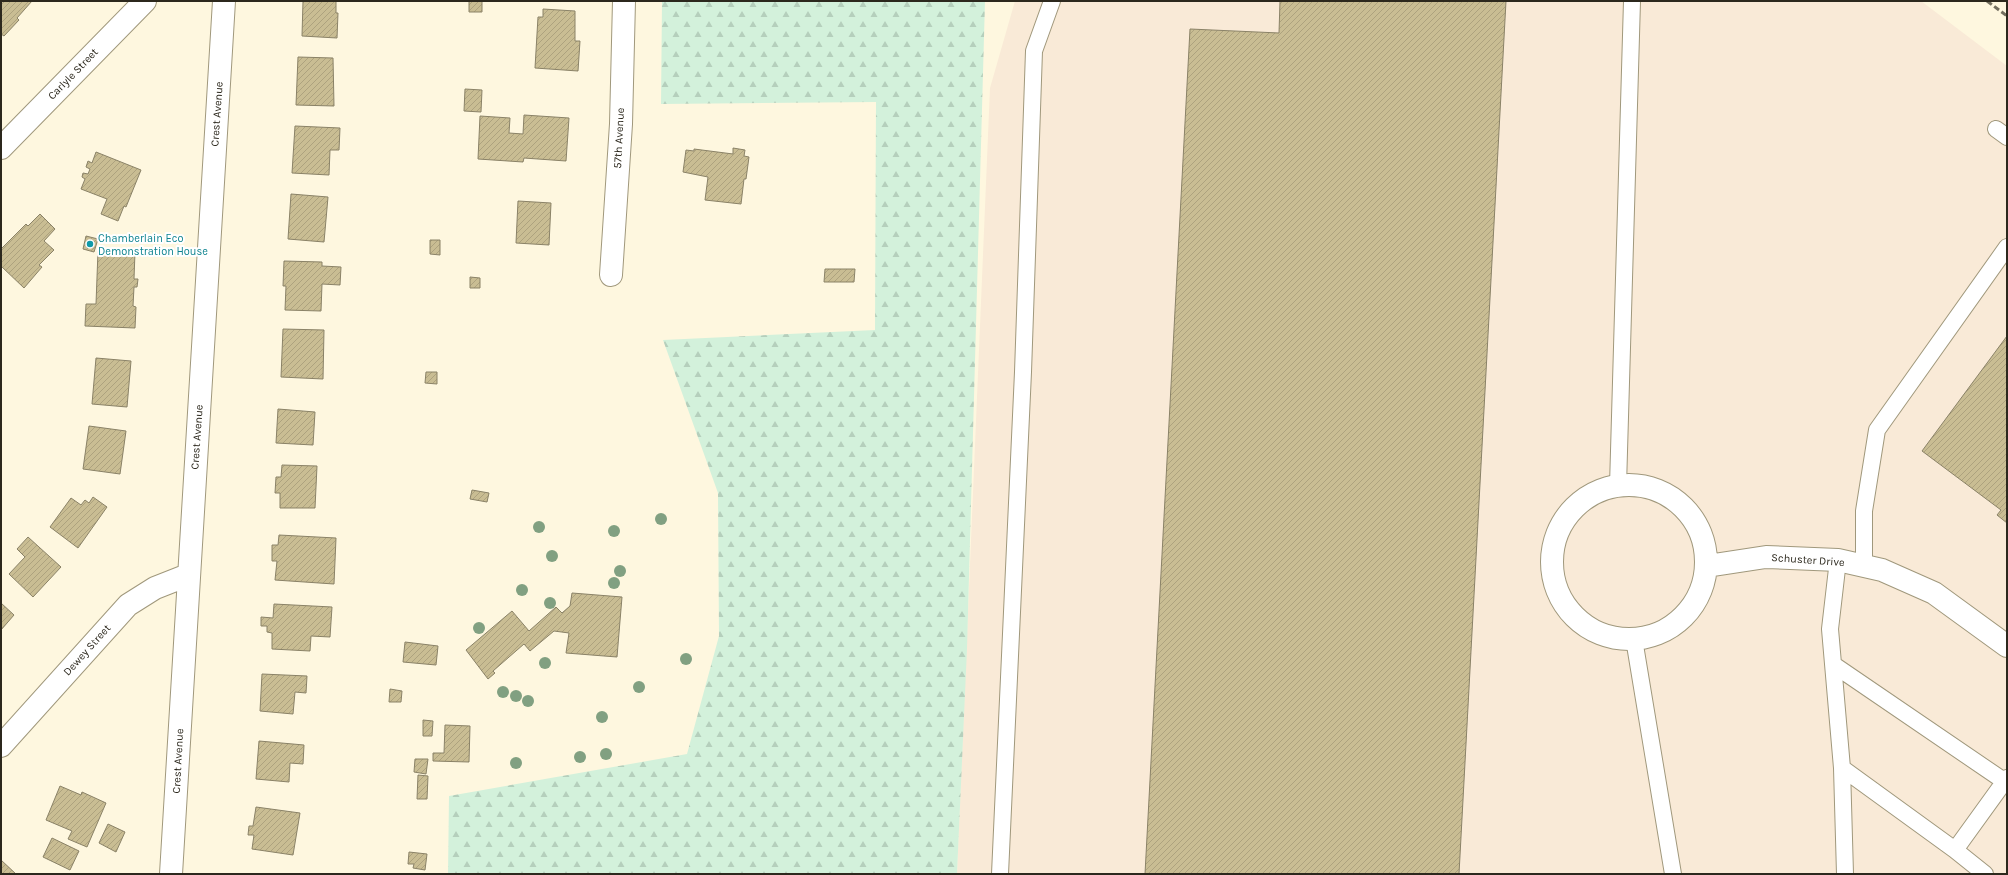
<svg xmlns="http://www.w3.org/2000/svg" width="2008" height="875" font-family="Karla,sans-serif">
<style>
.industrial{fill:#f9ead7}
.forest{fill:url(#forest-firs)}
.building{fill:url(#building-hatch);stroke:#8a8267}
.lines{fill:none;stroke-linecap:round;stroke-linejoin:round}
.lane-casing{stroke:#a0987c;stroke-width:18}
.street-casing{stroke:#a0987c;stroke-width:24}
.lane{stroke:#fff;stroke-width:16}
.street{stroke:#fff;stroke-width:22}
.rail{stroke:#736e5e;stroke-width:3;stroke-dasharray:6 3;stroke-linecap:butt}
.tree{fill:#81a081}
.culture-dot{fill:#0f9aa8;stroke:#fff;stroke-width:1.5}
.labels{text-anchor:middle;dominant-baseline:central;stroke-width:4;stroke-linejoin:round;paint-order:stroke}
.street-label{font-size:11px;fill:#2c281d;stroke:#fff}
.culture-label{font-size:11px;fill:#0d838f;stroke:#fff;text-anchor:start}
</style>
<defs>
<pattern id="forest-firs" width="22" height="20" patternUnits="userSpaceOnUse"><rect width="22" height="20" fill="#d3f1db"/><path d="M5 1l3.5 6h-7zM16 11l3.5 6h-7z" fill="#b5cfbc"/></pattern>
<pattern id="building-hatch" width="6" height="6" patternUnits="userSpaceOnUse"><rect width="6" height="6" fill="#c9bd93"/><path d="M-1 1l2-2M0 6l6-6M5 7l2-2" fill="none" stroke="#ada27e"/></pattern>
</defs>
<rect width="100%" height="100%" fill="#fef7df"/>
<path class="industrial" d="M 1015,1 L 1921,1 L 2007,66 L 2007,874 L 957,874 L 990,88 Z"/>
<path class="forest" d="M 662,1 L 985,1 L 967,649 L 957,874 L 448,874 L 449,796 L 687,754 L 719,636 L 718,493 L 663,340 L 875,330 L 876,102 L 661,104 Z"/>
<path class="building" d="M 1,1 L 32,1 L 17,18 L 19,20 L 4,36 L 1,34 Z
M 303,1 L 336,1 L 336,13 L 338,13 L 337,38 L 302,36 Z
M 469,1 L 482,1 L 482,12 L 469,12 Z
M 1280,1 L 1506,1 L 1459,874 L 1145,874 L 1190,29 L 1279,33 Z
M 543,9 L 575,11 L 575,41 L 580,41 L 578,71 L 535,68 L 538,17 L 543,17 Z
M 298,57 L 333,58 L 334,106 L 296,105 Z
M 465,89 L 482,90 L 481,112 L 464,111 Z
M 524,115 L 569,118 L 566,161 L 524,158 L 523,162 L 478,159 L 480,116 L 510,118 L 509,133 L 523,134 Z
M 295,126 L 340,128 L 339,150 L 330,150 L 329,175 L 292,173 Z
M 733,148 L 745,150 L 744,156 L 749,157 L 746,179 L 744,179 L 741,204 L 705,200 L 708,177 L 683,172 L 686,150 L 694,151 L 694,149 L 733,154 Z
M 96,152 L 141,170 L 126,207 L 124,206 L 118,221 L 101,214 L 107,199 L 81,189 L 85,179 L 82,177 L 83,173 L 88,174 L 90,169 L 86,167 L 88,161 L 92,163 Z
M 291,194 L 328,197 L 324,242 L 288,239 Z
M 518,201 L 551,203 L 549,245 L 516,243 Z
M 40,214 L 55,229 L 44,241 L 54,250 L 39,265 L 42,267 L 24,288 L 1,266 L 1,249 L 26,224 L 28,226 Z
M 86,236 L 98,239 L 94,252 L 83,249 Z
M 430,240 L 440,240 L 440,255 L 430,254 Z
M 98,251 L 135,252 L 134,279 L 138,279 L 137,287 L 134,287 L 133,306 L 136,307 L 135,328 L 85,326 L 86,304 L 96,304 Z
M 284,261 L 322,262 L 322,266 L 341,267 L 340,285 L 322,284 L 321,311 L 285,310 L 286,286 L 283,286 Z
M 825,269 L 855,269 L 854,282 L 824,282 Z
M 470,277 L 480,278 L 480,288 L 470,288 Z
M 283,329 L 324,330 L 323,379 L 281,377 Z
M 2007,336 L 2007,523 L 1997,515 L 2001,510 L 1922,451 Z
M 96,358 L 131,361 L 127,407 L 92,404 Z
M 426,372 L 437,372 L 437,384 L 425,383 Z
M 278,409 L 315,412 L 313,445 L 276,443 Z
M 89,426 L 126,431 L 120,474 L 83,469 Z
M 282,465 L 317,466 L 315,508 L 280,508 L 280,493 L 275,493 L 276,477 L 281,477 Z
M 472,490 L 489,493 L 487,502 L 470,499 Z
M 93,497 L 107,507 L 78,548 L 50,527 L 71,498 L 81,505 L 85,500 L 89,503 Z
M 279,535 L 336,538 L 334,584 L 275,580 L 277,561 L 272,561 L 272,545 L 278,545 Z
M 28,537 L 61,567 L 33,597 L 9,574 L 25,557 L 17,549 Z
M 572,593 L 622,597 L 617,657 L 566,653 L 569,633 L 554,631 L 530,651 L 524,644 L 493,671 L 495,673 L 488,679 L 466,650 L 512,611 L 529,631 L 556,607 L 562,613 L 570,606 Z
M 1,603 L 14,615 L 1,630 Z
M 274,604 L 332,607 L 330,637 L 311,636 L 310,651 L 272,649 L 272,633 L 267,632 L 267,626 L 261,626 L 261,617 L 273,618 Z
M 405,642 L 438,646 L 436,665 L 403,662 Z
M 262,674 L 307,676 L 306,693 L 295,692 L 293,714 L 260,711 Z
M 390,689 L 402,691 L 401,702 L 389,702 Z
M 423,720 L 433,721 L 432,736 L 423,736 Z
M 445,725 L 470,726 L 469,762 L 433,761 L 433,753 L 444,753 Z
M 259,741 L 304,745 L 303,764 L 290,763 L 289,782 L 256,779 Z
M 415,759 L 428,759 L 426,774 L 414,772 Z
M 418,775 L 428,776 L 427,799 L 417,799 Z
M 60,786 L 81,795 L 82,792 L 106,803 L 87,847 L 68,839 L 72,831 L 46,820 Z
M 256,807 L 300,813 L 293,855 L 252,849 L 254,835 L 248,835 L 249,826 L 253,826 Z
M 108,824 L 125,832 L 116,852 L 99,843 Z
M 52,838 L 79,851 L 70,870 L 43,857 Z
M 409,852 L 427,854 L 425,870 L 413,868 L 414,864 L 408,864 Z
M 1,860 L 16,874 L 1,874 Z"/>
<g class="lines">
<defs>
<path id="lane" d="M 1996,129 L 2007,137
M 1618,486 L 1632,1
M 1838,560 L 1830,629 L 1842,768 L 1845,874
M 1864,566 L 1864,511 L 1877,430 L 2007,247
M 1634,639 L 1673,874
M 1834,665 L 2007,783
M 1842,768 L 1955,850
M 1000,874 L 1023,372 L 1034,51 L 1052,1
M 1985,874 L 1955,850 L 2007,778"/>
<path id="street" d="M 1,148 L 145,1
M 611,275 L 621,124 L 624,1
M1552 562a77 77 0 1 1 154 0a77 77 0 1 1-154 0Z
M 1707,566 L 1766,557 L 1838,560 L 1882,570 L 1934,593 L 2007,646
M 1,746 L 128,605 L 155,588 L 188,575
M 171,874 L 224,1"/>
</defs>
<use href="#lane" class="lane-casing"/>
<use href="#street" class="street-casing"/>
<use href="#lane" class="lane"/>
<use href="#street" class="street"/>
<path class="rail" d="M 1987,1 L 2007,16"/>
</g>
<g class="tree">
<circle cx="661" cy="519" r="6"/>
<circle cx="539" cy="527" r="6"/>
<circle cx="614" cy="531" r="6"/>
<circle cx="552" cy="556" r="6"/>
<circle cx="620" cy="571" r="6"/>
<circle cx="614" cy="583" r="6"/>
<circle cx="522" cy="590" r="6"/>
<circle cx="550" cy="603" r="6"/>
<circle cx="479" cy="628" r="6"/>
<circle cx="686" cy="659" r="6"/>
<circle cx="545" cy="663" r="6"/>
<circle cx="639" cy="687" r="6"/>
<circle cx="503" cy="692" r="6"/>
<circle cx="516" cy="696" r="6"/>
<circle cx="528" cy="701" r="6"/>
<circle cx="602" cy="717" r="6"/>
<circle cx="606" cy="754" r="6"/>
<circle cx="580" cy="757" r="6"/>
<circle cx="516" cy="763" r="6"/>
</g>
<circle class="culture-dot" cx="90" cy="244" r="4"/>
<g class="labels">
<g class="street-label">
<text transform="translate(73 74) rotate(-46)">Carlyle Street</text>
<text transform="translate(217 114) rotate(-86)">Crest Avenue</text>
<text transform="translate(619 138) rotate(-87)">57th Avenue</text>
<text transform="translate(197 437) rotate(-86)">Crest Avenue</text>
<text transform="translate(1808 560) rotate(4)">Schuster Drive</text>
<text transform="translate(87 650) rotate(-48)">Dewey Street</text>
<text transform="translate(178 761) rotate(-87)">Crest Avenue</text>
</g>
<g class="culture-label">
<text x="98" y="238">Chamberlain Eco<tspan x="98" dy="13">Demonstration House</tspan></text>
</g>
</g>
<rect width="2008" height="875" fill="none" stroke="#2c281d" stroke-width="4"/>
</svg>
